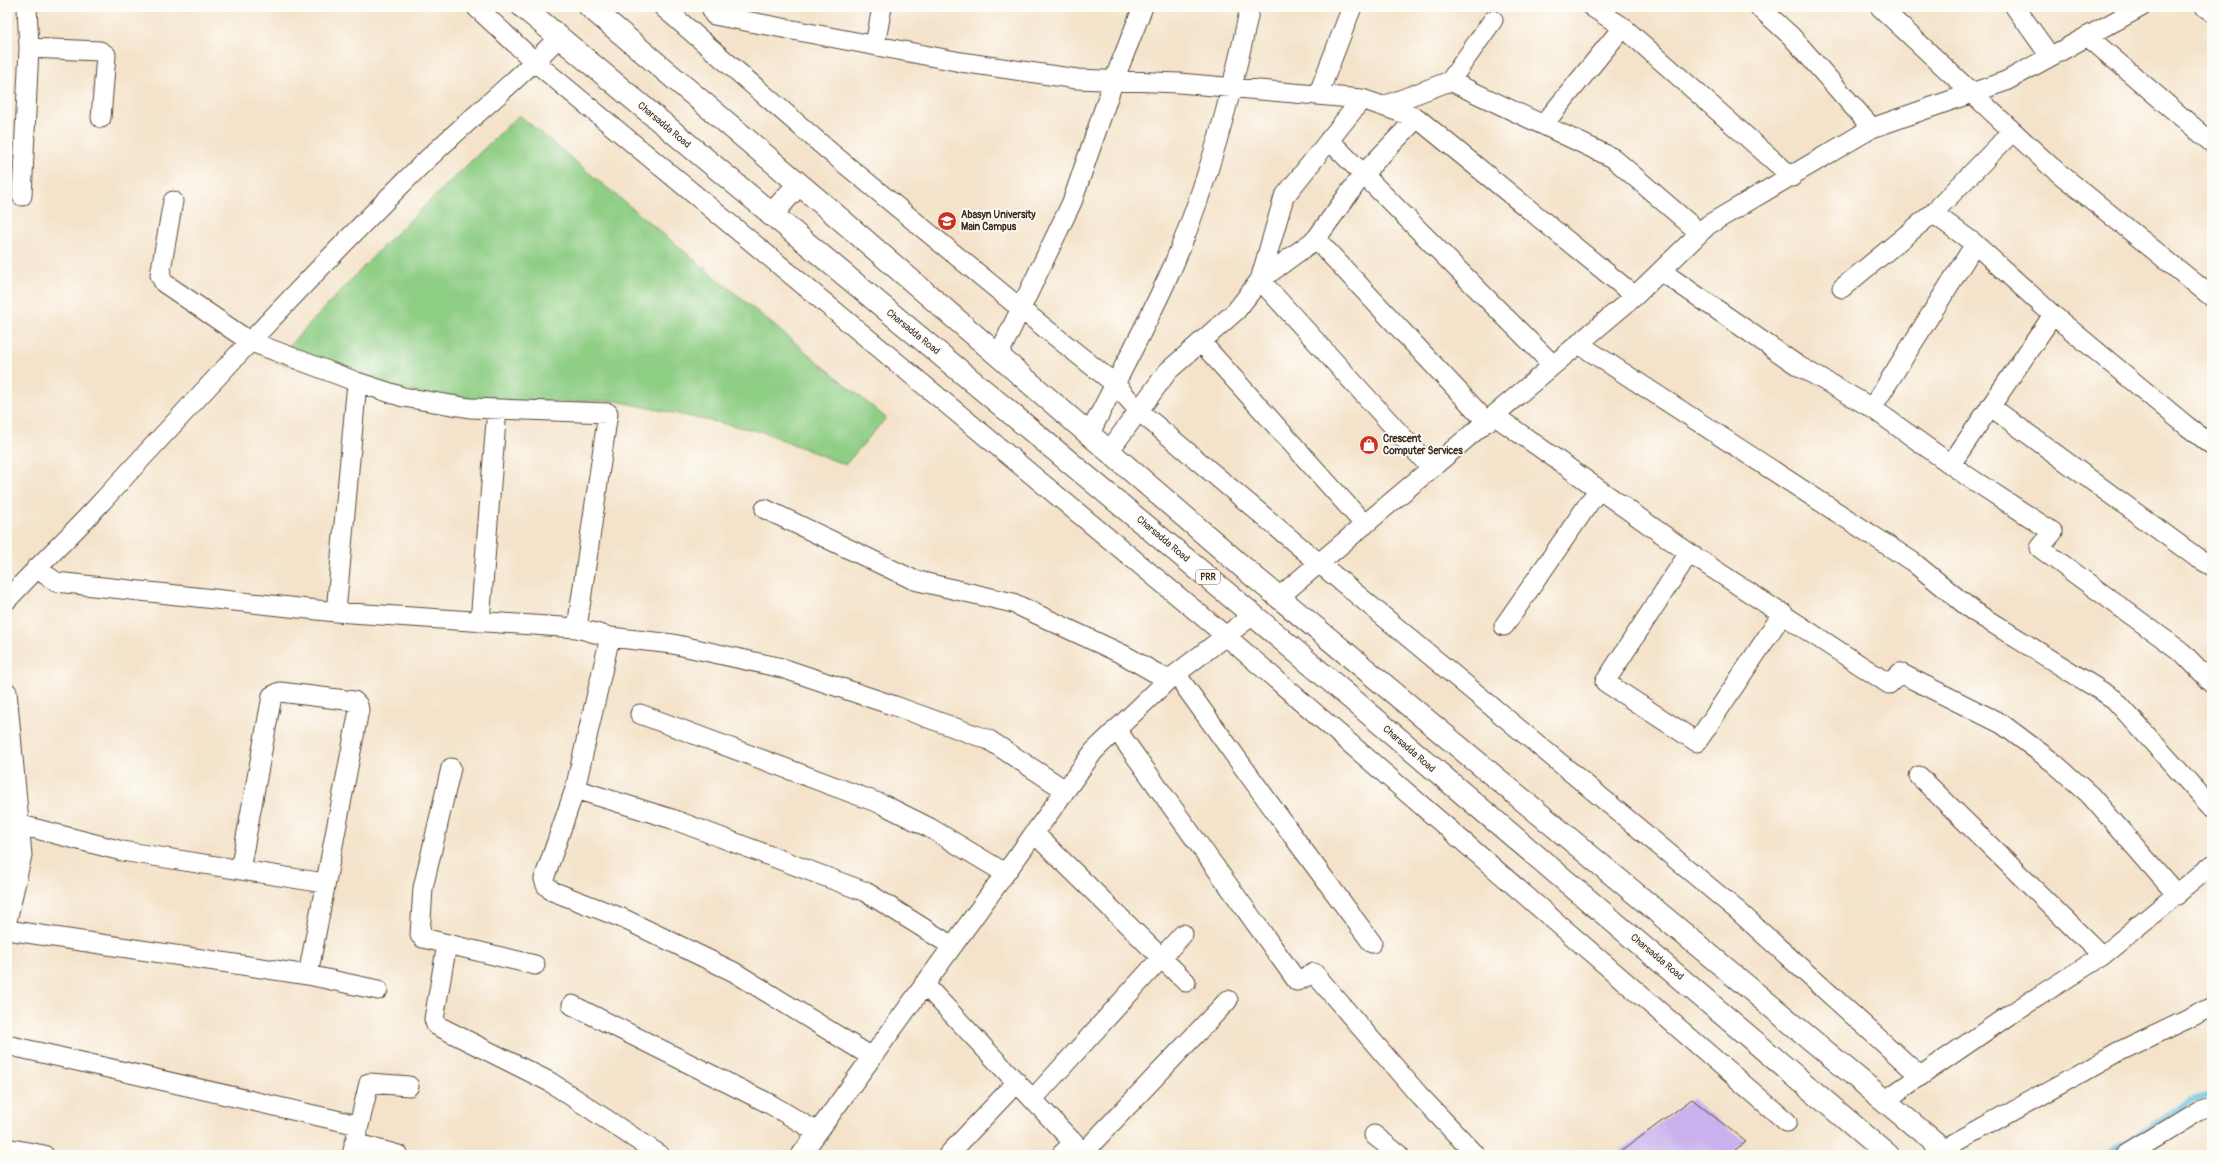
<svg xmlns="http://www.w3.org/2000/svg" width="2219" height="1162" font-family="Pangolin,sans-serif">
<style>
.green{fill:#8fce85;stroke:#657c52}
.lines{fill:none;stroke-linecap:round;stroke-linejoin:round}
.stream{stroke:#62bddf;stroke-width:6}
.building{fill:#c9b1ed}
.minor-casing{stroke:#574638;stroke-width:21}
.highway-casing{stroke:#574638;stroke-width:24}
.minor{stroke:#fff;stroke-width:19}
.highway{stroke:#fff;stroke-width:22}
.labels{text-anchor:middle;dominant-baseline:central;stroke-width:3.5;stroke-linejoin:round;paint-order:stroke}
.shield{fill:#fdfcf7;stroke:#75695f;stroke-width:1}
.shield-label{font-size:9px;font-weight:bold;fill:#3b2a1e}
.street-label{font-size:10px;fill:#3b2a1e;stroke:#fdfcf7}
.poi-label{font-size:10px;font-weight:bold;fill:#3b2a1e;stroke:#fdfcf7;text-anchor:start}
</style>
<rect width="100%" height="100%" fill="#fdfcf7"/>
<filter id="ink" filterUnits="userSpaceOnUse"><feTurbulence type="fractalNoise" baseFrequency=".025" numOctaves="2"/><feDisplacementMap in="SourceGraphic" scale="8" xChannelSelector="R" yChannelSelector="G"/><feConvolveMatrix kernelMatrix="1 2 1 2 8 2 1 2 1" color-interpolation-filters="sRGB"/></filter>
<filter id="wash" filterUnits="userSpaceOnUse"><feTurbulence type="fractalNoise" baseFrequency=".012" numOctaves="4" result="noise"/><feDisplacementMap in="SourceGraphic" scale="16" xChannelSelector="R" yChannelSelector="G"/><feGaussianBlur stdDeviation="0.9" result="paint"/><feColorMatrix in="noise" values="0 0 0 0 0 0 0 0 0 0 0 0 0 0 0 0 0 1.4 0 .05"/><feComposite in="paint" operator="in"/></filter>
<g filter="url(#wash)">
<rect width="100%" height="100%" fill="#f4e3ca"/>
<path class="green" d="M 519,115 L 886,418 L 845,465 L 763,432 L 616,401 L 466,403 L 274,362 L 385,244 Z"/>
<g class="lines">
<path class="stream" d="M 2107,1155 L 2191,1100 L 2212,1095"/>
</g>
<g id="blocks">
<path class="building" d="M 1692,1099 L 1746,1142 L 1728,1155 L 1616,1155 Z"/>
</g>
</g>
<g filter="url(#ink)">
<use href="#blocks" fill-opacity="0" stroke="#574638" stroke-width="1"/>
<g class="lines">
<defs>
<path id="minor" d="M 476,7 L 535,62 L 1226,636 L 1787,1122
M 663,7 L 829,151 L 1021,309 L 1115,384 L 1139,411 L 1319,563 L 1738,911 L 1920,1076
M 711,7 L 714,15 L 961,62 L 1077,79 L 1179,83 L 1362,99 L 1417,118
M 1592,7 L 1623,27 L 1792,177
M 1759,7 L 1791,36 L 1872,128
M 1880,7 L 2049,165 L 2212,297
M 2015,7 L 2050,56
M 2205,7 L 2212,12
M 2087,36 L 2212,143
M 875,45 L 882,7
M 29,48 L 100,51 L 106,55 L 101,118
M 1450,81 L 1493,20
M 1318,95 L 1352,7
M 1384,106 L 1450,81 L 1613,158 L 1700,233
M 1543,125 L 1623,27
M 1329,140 L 1553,365
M 22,196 L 29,48 L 27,7
M 173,201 L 160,275 L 164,283 L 249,341 L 357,382 L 403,397 L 470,408 L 608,413 L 577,628 L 610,637 L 575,789 L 672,819 L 866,892 L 952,946
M 1933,213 L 1975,244 L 2053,315 L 2188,427 L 2212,445
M 1316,239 L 1363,174 L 1417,118 L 1635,296
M 1661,271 L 1797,365 L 1872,408 L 1967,476 L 2053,532 L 2040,548 L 2183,653 L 2212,683
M 1842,288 L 1933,213 L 2012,132
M 1201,342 L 1365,525
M 1579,344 L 1913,562 L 1973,611 L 2114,699 L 2212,808
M 998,356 L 1072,202 L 1114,80 L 1143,7
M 1990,406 L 2196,557 L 2212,566
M 1872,408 L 1975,244
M 1495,416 L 1689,553 L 1889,684 L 1900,673 L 2002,724 L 2054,763 L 2090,795 L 2177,895
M 1089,435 C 1117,379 1148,323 1173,266 C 1208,183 1232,95 1250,7
M 1109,451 L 1168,371 L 1236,311 L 1260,280 L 1284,197 L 1362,99
M 1951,464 L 2053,315
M 1431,468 L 1260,280 L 1316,239 L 1487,422
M 765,509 L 914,580 L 1013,603 L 1124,655 L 1168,680
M 1689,553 L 1605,682 L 1697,742 L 1783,613
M 36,568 L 56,582 L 336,612 L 577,628
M 1279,597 L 1635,296 L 1708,225 L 1872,128 L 2006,81 L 2141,7
M 7,600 C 35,569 66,540 95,509 C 199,396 303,283 411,175 C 459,127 512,86 559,37
M 336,612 L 357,382
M 480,622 L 497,409
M 1504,626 L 1598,490
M 610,637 L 673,644 L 782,668 L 895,706 L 989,740 L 1065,790
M 1176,674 L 1298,843 L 1372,943
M 7,692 L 22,855 L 7,921
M 640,714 L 884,805 L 930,828 L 1005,873
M 1116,729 L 1297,981 L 1314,973 L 1418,1094 L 1476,1155
M 451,768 L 423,888 L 420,935 L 423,938 L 535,965
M 1919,776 L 2102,956
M 575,789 L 544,879 L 546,885 L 552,891 L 622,918 L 734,972 L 872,1057
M 7,825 L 21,825 L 122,851 L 324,883
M 1034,833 L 1186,982
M 240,870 L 272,696 L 280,692 L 354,701 L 358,705 L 359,710 L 308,975
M 7,930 L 308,975 L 378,990
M 447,944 L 434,1019 L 436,1025 L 550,1082 L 660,1155
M 924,984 L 1085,1155
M 572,1005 L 770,1104 L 817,1132
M 7,1045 L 358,1125
M 1033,1099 L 1183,934
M 1884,1101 L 2009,1015 L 2102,956 L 2212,865
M 1374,1135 L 1399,1155
M 354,1143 L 398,1155
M 7,1148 L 44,1155
M 1942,1150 L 2118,1052 L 2212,1007
M 1083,1153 L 1228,1000
M 352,1155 L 369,1083 L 409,1086
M 801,1155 L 1094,751 L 1168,680 L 1253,615
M 948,1155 L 1017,1082
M 1061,1155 L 1074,1142
M 2126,1155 L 2198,1111 L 2212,1107"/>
<path id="highway" d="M 523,7 L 1253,615 L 1888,1155
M 590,7 L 831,211 L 1252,575 L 1950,1155
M 771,215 L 799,184"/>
</defs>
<use href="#minor" class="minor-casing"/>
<use href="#highway" class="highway-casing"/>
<use href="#minor" class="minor"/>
<use href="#highway" class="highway"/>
</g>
</g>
<defs>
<symbol id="university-disc" viewBox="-11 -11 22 22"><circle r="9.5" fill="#c8321e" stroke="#fdfcf7"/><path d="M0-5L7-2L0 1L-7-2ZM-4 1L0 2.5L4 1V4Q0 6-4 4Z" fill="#fff"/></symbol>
<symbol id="shop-disc" viewBox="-11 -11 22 22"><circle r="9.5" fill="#c8321e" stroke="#fdfcf7"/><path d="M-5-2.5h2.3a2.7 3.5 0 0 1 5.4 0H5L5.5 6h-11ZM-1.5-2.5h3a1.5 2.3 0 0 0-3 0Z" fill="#fff"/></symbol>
</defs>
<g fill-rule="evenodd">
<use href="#university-disc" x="936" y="210" width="22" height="22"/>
<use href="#shop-disc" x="1358" y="434" width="22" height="22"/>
</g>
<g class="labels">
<rect class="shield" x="1196" y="570" width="24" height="14" rx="3"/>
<g class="shield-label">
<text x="1208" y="577">PRR</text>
</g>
<g class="street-label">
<text transform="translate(664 125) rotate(40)">Charsadda Road</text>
<text transform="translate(913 332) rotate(39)">Charsadda Road</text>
<text transform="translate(1163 539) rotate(40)">Charsadda Road</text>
<text transform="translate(1409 749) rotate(41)">Charsadda Road</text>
<text transform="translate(1657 957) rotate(40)">Charsadda Road</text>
</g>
<g class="poi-label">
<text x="961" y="215">Abasyn University<tspan x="961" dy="12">Main Campus</tspan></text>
<text x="1383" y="439">Crescent<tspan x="1383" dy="12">Computer Services</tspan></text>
</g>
</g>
<rect width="2219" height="1162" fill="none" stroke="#fdfcf7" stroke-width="24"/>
</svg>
